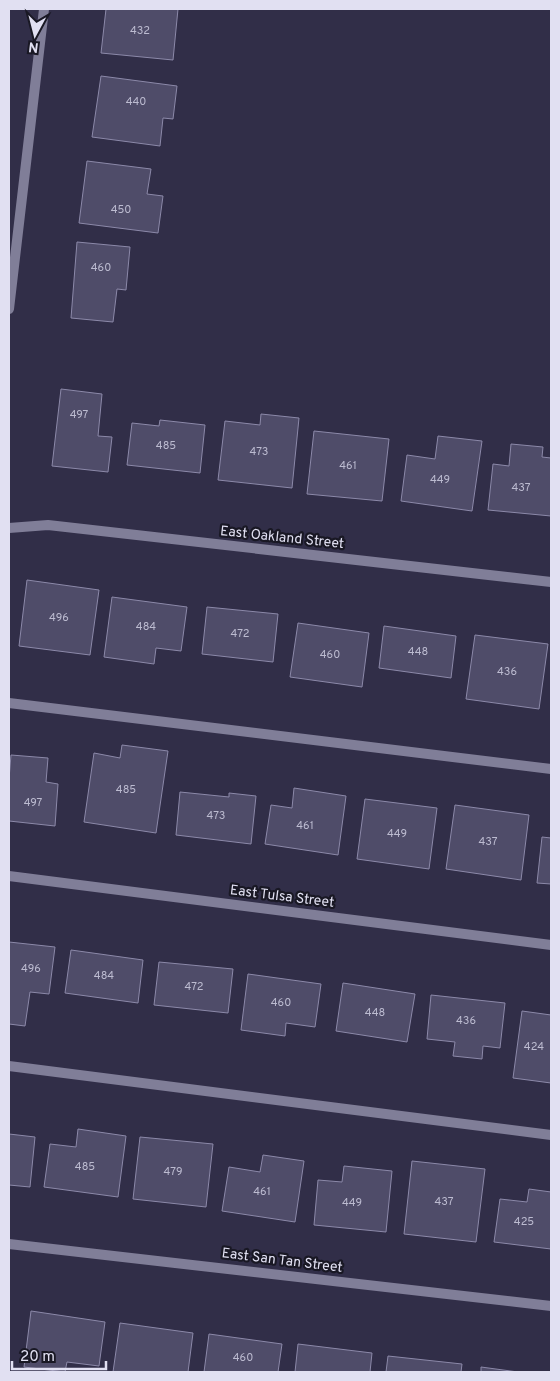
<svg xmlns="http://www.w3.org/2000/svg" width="560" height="1381" font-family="Overpass,sans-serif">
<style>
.building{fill:#4f4c69;stroke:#8c89a9}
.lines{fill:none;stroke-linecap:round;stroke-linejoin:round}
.service{stroke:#807e98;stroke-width:10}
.minor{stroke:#807e98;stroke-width:10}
.labels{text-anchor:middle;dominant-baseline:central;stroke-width:4.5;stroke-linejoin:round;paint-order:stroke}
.number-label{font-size:11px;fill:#bcbbd0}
.street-label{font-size:14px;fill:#e1e0f2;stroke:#191824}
</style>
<rect width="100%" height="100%" fill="#312e48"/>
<path class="building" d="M 106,9 L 178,9 L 173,60 L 101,53 Z
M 101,76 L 177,86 L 173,119 L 163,118 L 160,146 L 92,137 Z
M 87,161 L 151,169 L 147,194 L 163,196 L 158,233 L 79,223 Z
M 77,242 L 130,247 L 126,290 L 117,289 L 113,322 L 71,318 Z
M 61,389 L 102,394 L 98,436 L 112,437 L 108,472 L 52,466 Z
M 261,414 L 299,418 L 292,488 L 218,480 L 225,421 L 260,425 Z
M 160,420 L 205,425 L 200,473 L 127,465 L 132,423 L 159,426 Z
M 314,431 L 389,439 L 382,501 L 307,494 Z
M 438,436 L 482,441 L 472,511 L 401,501 L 407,455 L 435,459 Z
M 511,444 L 543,447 L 542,457 L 551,458 L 551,516 L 488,510 L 493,464 L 509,466 Z
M 27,580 L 99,590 L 90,655 L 19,646 Z
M 112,597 L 187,607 L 181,651 L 156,648 L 154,664 L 104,657 Z
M 207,607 L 278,614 L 273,662 L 202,654 Z
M 298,623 L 369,633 L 362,687 L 290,677 Z
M 384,626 L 456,636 L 451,678 L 379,668 Z
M 475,635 L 548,644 L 539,709 L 466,699 Z
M 122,745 L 168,751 L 156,833 L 84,822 L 94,753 L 120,758 Z
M 11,755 L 48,758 L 46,782 L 58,784 L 55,826 L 9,821 L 9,779 Z
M 294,788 L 346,796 L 338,855 L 265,844 L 271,805 L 292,808 Z
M 180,792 L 229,797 L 229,793 L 256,796 L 251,844 L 176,835 Z
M 365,799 L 437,808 L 429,869 L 357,859 Z
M 455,805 L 529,815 L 521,880 L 446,869 Z
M 542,837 L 551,838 L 551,884 L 537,883 Z
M 9,942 L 55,947 L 49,994 L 30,992 L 25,1026 L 9,1024 Z
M 71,950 L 143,960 L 138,1003 L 65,993 Z
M 159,962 L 233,969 L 228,1013 L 154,1005 Z
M 248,974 L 321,984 L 315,1027 L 286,1023 L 285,1036 L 241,1030 Z
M 343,983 L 415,994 L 407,1042 L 336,1031 Z
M 431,995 L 505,1003 L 500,1048 L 483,1046 L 482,1059 L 453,1056 L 455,1042 L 427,1039 Z
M 522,1011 L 551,1015 L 551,1083 L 513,1078 Z
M 78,1129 L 126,1136 L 118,1197 L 44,1187 L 50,1144 L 76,1147 Z
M 9,1134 L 35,1137 L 30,1187 L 9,1185 Z
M 140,1137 L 213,1144 L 206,1207 L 133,1199 Z
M 263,1155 L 304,1161 L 295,1222 L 222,1211 L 229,1167 L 260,1172 Z
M 412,1161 L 485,1169 L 476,1242 L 404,1234 Z
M 344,1166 L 392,1171 L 386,1232 L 314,1225 L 318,1180 L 342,1182 Z
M 529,1189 L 551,1192 L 551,1249 L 494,1242 L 500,1199 L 527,1202 Z
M 31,1311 L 105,1322 L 99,1366 L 67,1362 L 65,1372 L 24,1367 Z
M 120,1323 L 193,1333 L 188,1372 L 113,1372 Z
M 209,1334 L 282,1344 L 278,1372 L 204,1372 Z
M 298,1344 L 372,1353 L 370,1372 L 295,1372 Z
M 388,1356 L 462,1364 L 461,1372 L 386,1372 Z
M 481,1367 L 518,1372 L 481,1372 Z"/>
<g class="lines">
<path class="service" d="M 9,703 L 551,769
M 9,1066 L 551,1135"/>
<path class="minor" d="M 9,309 L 44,9
M 9,528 L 48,525 L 551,582
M 9,876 L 551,945
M 9,1244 L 551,1306"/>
</g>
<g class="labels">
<g class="number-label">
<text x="140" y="31">432</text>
<text x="136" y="102">440</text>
<text x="121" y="210">450</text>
<text x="101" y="268">460</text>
<text x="79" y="415">497</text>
<text x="166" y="446">485</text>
<text x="259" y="452">473</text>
<text x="348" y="466">461</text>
<text x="440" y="480">449</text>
<text x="521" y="488">437</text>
<text x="59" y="618">496</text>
<text x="146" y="627">484</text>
<text x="240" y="634">472</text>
<text x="418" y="652">448</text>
<text x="330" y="655">460</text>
<text x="507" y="672">436</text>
<text x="126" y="790">485</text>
<text x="33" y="803">497</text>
<text x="216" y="816">473</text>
<text x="305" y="826">461</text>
<text x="397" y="834">449</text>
<text x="488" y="842">437</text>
<text x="31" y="969">496</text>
<text x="104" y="976">484</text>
<text x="194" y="987">472</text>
<text x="281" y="1003">460</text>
<text x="375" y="1013">448</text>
<text x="466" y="1021">436</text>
<text x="534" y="1047">424</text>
<text x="85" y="1167">485</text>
<text x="173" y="1172">479</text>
<text x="262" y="1192">461</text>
<text x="444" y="1202">437</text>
<text x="352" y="1203">449</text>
<text x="524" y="1222">425</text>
<text x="243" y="1358">460</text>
</g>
<g class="street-label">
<text transform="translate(282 538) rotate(6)">East Oakland Street</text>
<text transform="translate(282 897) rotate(7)">East Tulsa Street</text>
<text transform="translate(282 1261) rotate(7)">East San Tan Street</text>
</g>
</g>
<rect width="560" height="1381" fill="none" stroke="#e1e0f2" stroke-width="20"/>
<g transform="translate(35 35) rotate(187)" stroke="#191824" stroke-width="4" paint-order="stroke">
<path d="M0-4L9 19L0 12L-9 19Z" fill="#e1e0f2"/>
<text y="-8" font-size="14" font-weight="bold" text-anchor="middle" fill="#e1e0f2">N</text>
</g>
<path d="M12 1361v8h94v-8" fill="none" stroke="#e1e0f2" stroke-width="2.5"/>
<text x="20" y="1361" font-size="15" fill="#e1e0f2" stroke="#191824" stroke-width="4" paint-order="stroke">20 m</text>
</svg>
